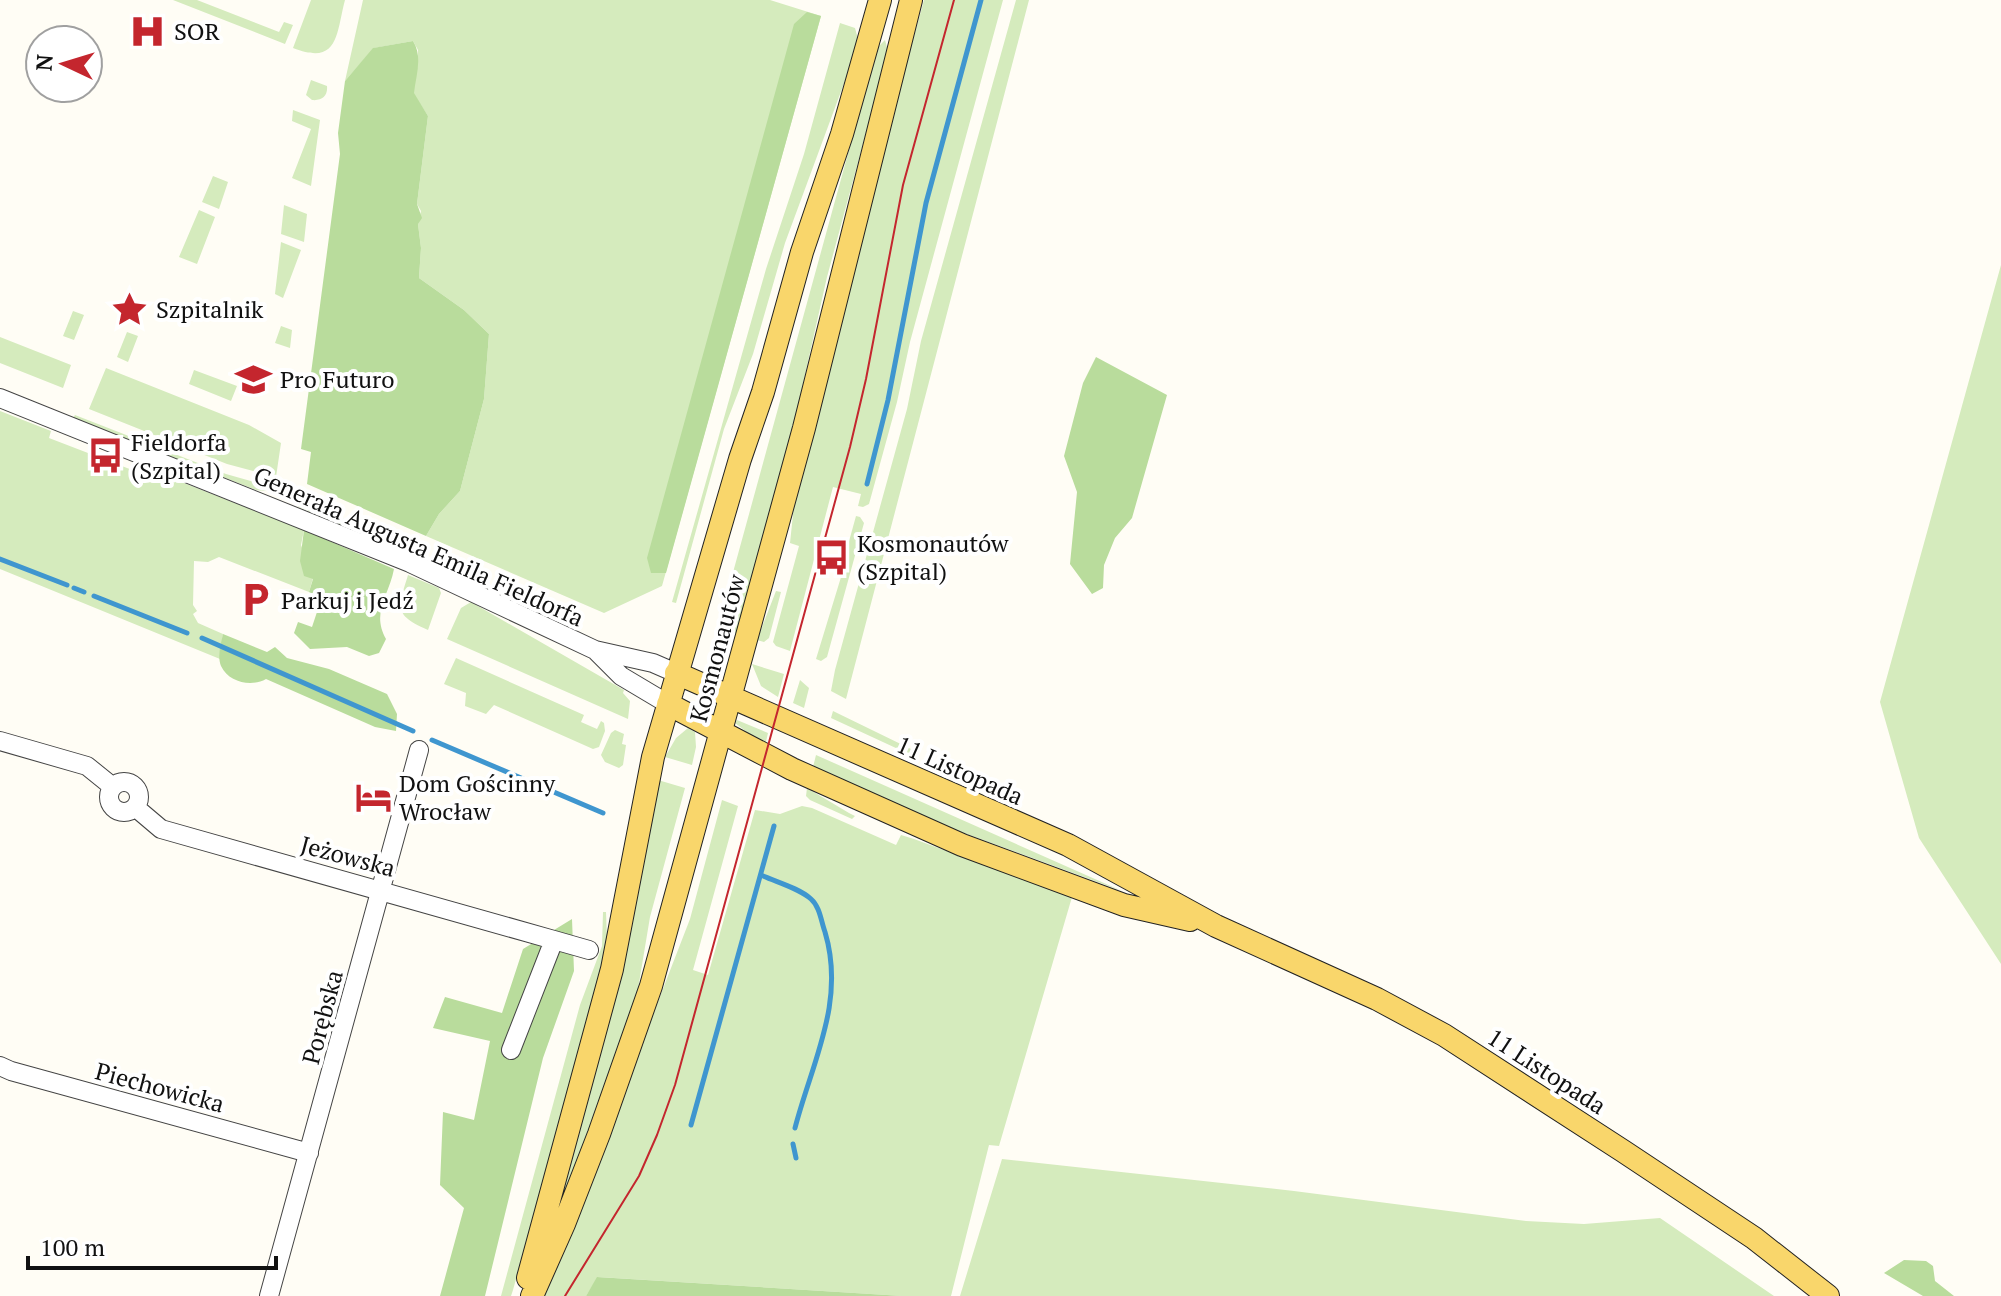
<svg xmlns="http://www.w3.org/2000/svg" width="2001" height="1296" font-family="'PT Serif',serif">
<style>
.green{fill:#d5ebbd}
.forest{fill:#b9dc9c}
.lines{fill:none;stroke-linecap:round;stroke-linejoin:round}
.stream{stroke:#3f96cf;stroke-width:5}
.minor-casing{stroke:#444;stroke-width:20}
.major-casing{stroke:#222;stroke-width:24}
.minor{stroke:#fff;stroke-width:18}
.major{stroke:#f9d66b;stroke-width:22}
.tram{stroke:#c4262e;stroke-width:2}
.labels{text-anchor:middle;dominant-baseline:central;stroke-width:8;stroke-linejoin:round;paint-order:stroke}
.poi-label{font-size:24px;fill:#111;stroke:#fff;text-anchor:start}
.street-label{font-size:24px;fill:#111;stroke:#fff}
</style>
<rect width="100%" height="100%" fill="#fffdf5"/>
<path class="green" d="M 173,0 L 197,0 L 279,32 L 284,22 L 293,25 L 285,44 Z
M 311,0 L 345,0 C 336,34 339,66 293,48 Z
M 363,0 L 770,0 L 821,16 L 662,586 L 604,613 L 426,536 L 439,514 L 460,491 L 484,399 L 489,334 L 464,310 L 419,278 L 421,248 L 418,224 L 421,211 L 417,204 L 428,116 L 413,93 L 418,62 L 418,50 L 413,41 L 374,48 L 345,81 Z
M 924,0 L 1003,0 L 910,342 L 897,402 L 869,504 L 863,507 L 858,506 L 861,494 L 833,487 L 790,651 L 776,646 L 773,642 L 799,546 L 790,543 L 794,505 L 854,255 Z
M 1016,0 L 1029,0 L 846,699 L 831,691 L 835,670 L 907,409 L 921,341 Z
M 840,23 L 855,28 L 858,39 L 850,67 L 785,243 L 753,354 L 724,429 L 676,603 L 672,602 L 766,269 L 804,154 Z
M 885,40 L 888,51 L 827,277 L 791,437 L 737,634 L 718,627 L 877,48 Z
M 311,80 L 327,86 C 328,96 322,101 312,100 L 306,95 Z
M 293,110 L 320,120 L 311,186 L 292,178 L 311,129 L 292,121 Z
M 213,176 L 228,182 L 219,209 L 202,202 Z
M 284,205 L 307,214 L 304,242 L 281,234 Z
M 199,210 L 215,217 L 197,264 L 179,257 Z
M 281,242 L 301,250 L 283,298 L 275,294 Z
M 2001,265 L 2001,964 L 1919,838 L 1880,702 Z
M 73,311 L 84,315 L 74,340 L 63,336 Z
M 281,326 L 292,330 L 290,348 L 275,343 Z
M 127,332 L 138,336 L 128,362 L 117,357 Z
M 0,337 L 71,365 L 63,388 L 0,363 Z
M 106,368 L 249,425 L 281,443 L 276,477 L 227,464 L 89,409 Z
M 194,370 L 237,386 L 231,401 L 189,384 Z
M 0,411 L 51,431 L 49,438 L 140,473 L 143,467 L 304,530 L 301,545 L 313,578 L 309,592 L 219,557 L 208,562 L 194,561 L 193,605 L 197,611 L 193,614 L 198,623 L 223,634 L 220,659 L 0,569 Z
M 75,415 L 226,474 L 272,487 L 264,491 L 256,490 L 73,418 Z
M 290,494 C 330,510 366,530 404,547 L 402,551 L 299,507 Z
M 856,516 L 860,517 L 864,523 L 827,657 L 821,661 L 816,659 L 845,564 L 843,563 Z
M 408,575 L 439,588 L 441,593 L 428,630 C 393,615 398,608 408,575 Z
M 776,591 L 781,592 L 769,638 L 764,642 L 757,640 Z
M 471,602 L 624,690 L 623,693 L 630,701 L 628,719 L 447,639 L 461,608 Z
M 456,658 L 584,715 L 581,722 L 597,729 L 601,721 L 604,723 L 605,731 L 599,747 L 593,749 L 494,705 L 486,714 L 465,706 L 466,693 L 444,684 Z
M 752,664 L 784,674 L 778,697 L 761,686 Z
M 800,680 L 809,688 L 804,708 L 793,703 Z
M 833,711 L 913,750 L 911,755 L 831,718 Z
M 737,720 L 768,733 L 765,746 L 735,723 Z
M 688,728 L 695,732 L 696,747 L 692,765 L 665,757 L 676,738 Z
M 615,730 L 624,734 L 622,744 L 626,745 L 623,765 L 619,768 L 605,762 L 601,755 L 611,733 Z
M 816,755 L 1122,891 L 953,829 L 813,767 Z
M 658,780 L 685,788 L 650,917 L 637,995 L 618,1055 L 555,1218 L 611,1014 Z
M 807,788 L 849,813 L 855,816 L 852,819 L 810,800 L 806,796 Z
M 722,800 L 738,806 L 693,970 L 708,975 L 755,810 L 780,814 L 802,806 L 812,808 L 896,845 L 901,835 L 914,839 L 1072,897 L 999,1146 L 989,1145 L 951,1296 L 903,1296 L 598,1277 L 586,1296 L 544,1296 L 690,919 Z
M 603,912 L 606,912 L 607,939 L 603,961 L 513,1290 L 511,1296 L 501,1296 L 580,1005 L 602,946 Z
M 1002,1159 L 1294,1191 L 1526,1221 L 1584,1224 L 1660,1218 L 1774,1296 L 960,1296 Z"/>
<path class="forest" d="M 807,12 L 821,16 L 666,573 L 651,573 L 647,558 L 794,24 Z
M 413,41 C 423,57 416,75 414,93 L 428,116 L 417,204 L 422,218 L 418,224 L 421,248 L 419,278 L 464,310 L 489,334 L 484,399 L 460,491 L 439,514 L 426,536 L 307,484 L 311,452 L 301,449 L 340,154 L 338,133 L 345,81 L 373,48 Z
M 1096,357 L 1167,395 L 1132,518 L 1115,538 L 1104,565 L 1103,588 L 1092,594 L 1070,564 L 1077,492 L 1064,456 L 1083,383 Z
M 304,530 L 394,569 C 389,596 371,612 386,639 L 379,653 L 369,656 L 347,647 L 310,649 L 294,633 L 298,622 L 312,627 L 317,612 L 317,596 L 309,592 L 313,579 L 304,576 L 300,561 Z
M 223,634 L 267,652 L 275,647 L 287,658 L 329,669 L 387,694 L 397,714 L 396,731 L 375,727 L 266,679 C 252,687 229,683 221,666 C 217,656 221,644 223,634 Z
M 572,919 L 574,971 L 543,1058 L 485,1296 L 440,1296 L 464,1208 L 440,1185 L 443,1112 L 474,1120 L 490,1041 L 433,1028 L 445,997 L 502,1013 L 523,949 Z
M 1904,1260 L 1926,1261 L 1933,1266 L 1935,1281 L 1954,1296 L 1923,1296 L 1884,1273 Z
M 597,1277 L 903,1296 L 586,1296 Z"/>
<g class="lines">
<path class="stream" d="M 867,484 L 888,400 L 926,203 L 981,0
M 0,559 L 67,585
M 74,588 L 84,592
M 94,596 L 187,633
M 202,638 L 413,731
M 432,740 L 603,813
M 761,875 C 776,882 799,888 811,899 C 820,907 821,921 825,932 C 846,1002 812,1062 795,1128
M 691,1125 L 774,826
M 793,1144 L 796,1158"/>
<defs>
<path id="minor" d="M 0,398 L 410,563 L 595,650 L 653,663 L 676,673
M 596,651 L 621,676 L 668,704
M 0,741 L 87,766 L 113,787
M109 797a15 15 0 1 1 30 0a15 15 0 1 1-30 0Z
M 135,807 L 161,829 L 554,940
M 511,1050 L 554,940 L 589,950
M 0,1066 L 11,1071 L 309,1153
M 269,1296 L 419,750"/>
<path id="major" d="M 676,673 L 1068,845 L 1216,926 L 1377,999 L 1444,1035 L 1623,1151 L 1754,1238 L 1828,1296
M 668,704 L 792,769 L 962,845 L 1124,905 L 1190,920
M 528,1278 L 612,969 L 653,757 L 740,459 L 763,392 L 802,252 L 842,134 L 880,0
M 532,1296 L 564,1224 L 599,1134 L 651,986 L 804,428 L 911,0"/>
</defs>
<use href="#minor" class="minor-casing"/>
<use href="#major" class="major-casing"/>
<use href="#minor" class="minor"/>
<use href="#major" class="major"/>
<path class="tram" d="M 565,1296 L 639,1176 L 657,1135 L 675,1085 L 850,447 L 866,379 L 903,185 L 954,0"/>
</g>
<defs>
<symbol id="hospital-bare" viewBox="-9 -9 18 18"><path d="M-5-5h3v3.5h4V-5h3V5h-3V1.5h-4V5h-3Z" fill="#c4262e" stroke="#fff" stroke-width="2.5" paint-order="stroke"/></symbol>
<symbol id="sight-bare" viewBox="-9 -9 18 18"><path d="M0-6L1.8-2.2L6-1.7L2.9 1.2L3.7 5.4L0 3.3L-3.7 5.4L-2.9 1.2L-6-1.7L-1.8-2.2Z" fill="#c4262e" stroke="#fff" stroke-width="2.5" paint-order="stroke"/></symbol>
<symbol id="school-bare" viewBox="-9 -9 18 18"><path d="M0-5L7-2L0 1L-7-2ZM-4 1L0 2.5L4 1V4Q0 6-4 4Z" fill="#c4262e" stroke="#fff" stroke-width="2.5" paint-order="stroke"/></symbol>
<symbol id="bus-bare" viewBox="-9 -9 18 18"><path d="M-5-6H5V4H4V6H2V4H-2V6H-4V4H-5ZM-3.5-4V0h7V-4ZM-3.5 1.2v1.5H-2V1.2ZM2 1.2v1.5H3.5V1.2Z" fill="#c4262e" stroke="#fff" stroke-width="2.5" paint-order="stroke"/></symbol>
<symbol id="parking-bare" viewBox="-9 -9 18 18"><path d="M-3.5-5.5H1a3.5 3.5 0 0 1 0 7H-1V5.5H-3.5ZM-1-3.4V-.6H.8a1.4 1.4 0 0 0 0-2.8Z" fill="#c4262e" stroke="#fff" stroke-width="2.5" paint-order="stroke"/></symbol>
<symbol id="hotel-bare" viewBox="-9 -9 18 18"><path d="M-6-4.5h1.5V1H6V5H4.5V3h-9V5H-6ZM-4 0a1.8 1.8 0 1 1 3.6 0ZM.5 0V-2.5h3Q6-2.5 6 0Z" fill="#c4262e" stroke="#fff" stroke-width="2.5" paint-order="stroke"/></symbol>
</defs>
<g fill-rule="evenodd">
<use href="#hospital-bare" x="122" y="6" width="51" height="51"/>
<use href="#sight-bare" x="104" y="284" width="51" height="51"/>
<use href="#school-bare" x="228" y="354" width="51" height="51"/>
<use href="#bus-bare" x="80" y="430" width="51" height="51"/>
<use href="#bus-bare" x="806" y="532" width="51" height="51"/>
<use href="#parking-bare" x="230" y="574" width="51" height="51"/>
<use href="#hotel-bare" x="348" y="772" width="51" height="51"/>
</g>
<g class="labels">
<g class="poi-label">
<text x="174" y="31">SOR</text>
<text x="156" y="309">Szpitalnik</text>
<text x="280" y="379">Pro Futuro</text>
<text x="131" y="442">Fieldorfa<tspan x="131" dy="28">(Szpital)</tspan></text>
<text x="857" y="543">Kosmonautów<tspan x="857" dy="28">(Szpital)</tspan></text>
<text x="281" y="600">Parkuj i Jedź</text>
<text x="399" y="783">Dom Gościnny<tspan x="399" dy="28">Wrocław</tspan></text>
</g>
<g class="street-label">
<text transform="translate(419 546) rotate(24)">Generała Augusta Emila Fieldorfa</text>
<text transform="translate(717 648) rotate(-75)">Kosmonautów</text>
<text transform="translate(960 770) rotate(24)">11 Listopada</text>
<text transform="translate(348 856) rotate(15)">Jeżowska</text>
<text transform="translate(322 1017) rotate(-75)">Porębska</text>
<text transform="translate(1547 1071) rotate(33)">11 Listopada</text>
<text transform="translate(160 1087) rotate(15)">Piechowicka</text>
</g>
</g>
<g transform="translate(64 64) rotate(274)"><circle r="38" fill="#ffffff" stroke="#a0a0a0" stroke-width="2"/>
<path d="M0-6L14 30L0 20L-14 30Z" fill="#c4262e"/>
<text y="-12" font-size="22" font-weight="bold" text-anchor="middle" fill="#111111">N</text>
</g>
<path d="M28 1256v12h248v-12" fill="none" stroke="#111111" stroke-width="4"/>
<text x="40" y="1256" font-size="24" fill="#111111" stroke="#ffffff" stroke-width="6" paint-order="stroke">100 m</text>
</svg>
